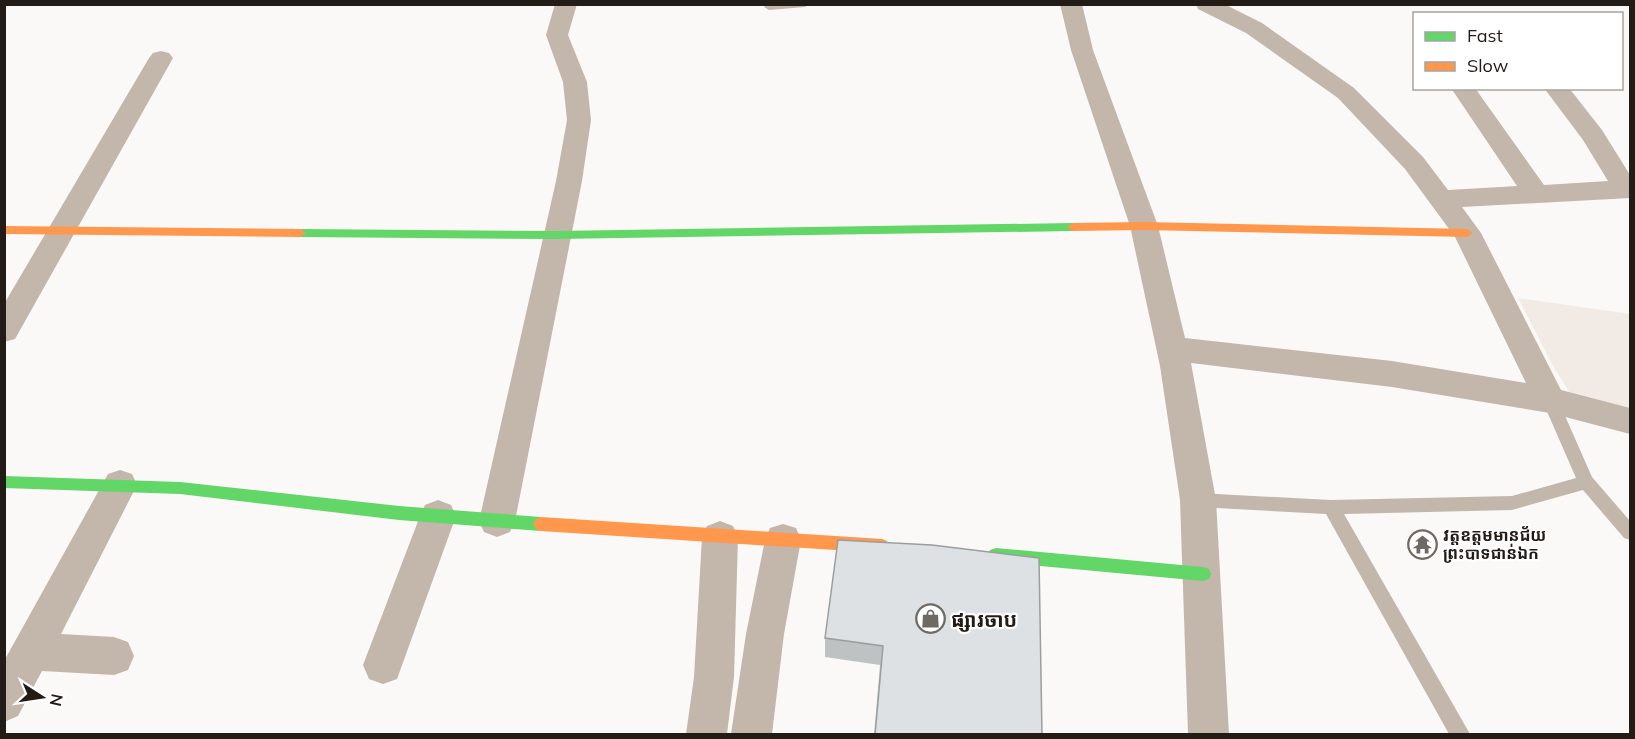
<svg xmlns="http://www.w3.org/2000/svg" width="1635" height="739" font-family="Mulish,'Noto Sans Khmer',sans-serif">
<style>
.built{fill:#f2ebe5}
.lines{fill:none;stroke-linecap:round;stroke-linejoin:round}
.lane{fill:#c3b6ab;fill-rule:evenodd}
.street{fill:#c3b6ab;fill-rule:evenodd}
.fast{fill:#63d668;fill-rule:evenodd}
.slow{fill:#ff974d;fill-rule:evenodd}
.wall{fill:#bec2c3}
.building{fill:#dde1e3;stroke:#9b9e9f;stroke-width:1.5}
.labels{text-anchor:middle;dominant-baseline:central;stroke-width:4.5;stroke-linejoin:round;paint-order:stroke}
.poi-label{font-size:16px;font-weight:bold;fill:#231b15;stroke:#fff;text-anchor:start}
.near-poi-label{font-size:20px;font-weight:bold;fill:#231b15;stroke:#fff;text-anchor:start}
</style>
<rect width="100%" height="100%" fill="#fbf9f7"/>
<path class="built" d="M 1518,298 L 1630,314 L 1630,416 L 1573,398 L 1553,366 Z"/>
<g class="lines">
<path class="lane" d="M 767,4 L 810,4 L 805,7 L 769,10 L 764,7 Z
M 1550,394 L 1555,396 L 1558,400 L 1592,477 L 1630,521 L 1630,540 L 1624,538 L 1583,490 L 1512,510 L 1344,514 L 1470,734 L 1449,734 L 1326,514 L 1198,507 L 1192,505 L 1190,500 L 1192,495 L 1198,493 L 1331,500 L 1512,496 L 1576,478 L 1542,400 L 1545,396 Z"/>
<path class="street" d="M 555,4 L 577,4 L 568,35 L 587,82 L 591,120 L 582,181 L 515,521 L 510,532 L 497,537 L 484,532 L 479,521 L 556,181 L 567,120 L 563,82 L 546,35 Z
M 1060,4 L 1082,4 L 1093,50 L 1158,226 L 1185,338 L 1392,361 L 1526,383 L 1455,237 L 1405,169 L 1338,98 L 1246,33 L 1198,9 L 1196,4 L 1224,4 L 1262,23 L 1354,88 L 1423,157 L 1448,190 L 1517,186 L 1451,88 L 1475,88 L 1544,185 L 1608,181 L 1583,140 L 1544,88 L 1569,88 L 1602,130 L 1630,175 L 1630,198 L 1462,207 L 1481,233 L 1561,390 L 1630,408 L 1630,434 L 1550,413 L 1392,387 L 1191,363 L 1216,500 L 1229,734 L 1188,734 L 1180,500 L 1160,366 L 1130,226 L 1071,50 Z
M 161,51 L 169,53 L 173,58 L 15,339 L 4,342 L 4,304 L 149,58 L 153,53 Z
M 120,470 L 132,474 L 137,485 L 61,634 L 114,637 L 128,642 L 134,656 L 128,670 L 114,675 L 42,671 L 18,716 L 4,722 L 4,661 L 108,474 Z
M 438,500 L 451,505 L 456,516 L 397,679 L 383,684 L 369,679 L 363,665 L 420,516 L 425,505 Z
M 720,521 L 733,526 L 738,537 L 734,677 L 727,734 L 686,734 L 694,677 L 702,537 L 707,526 Z
M 783,524 L 796,528 L 801,540 L 784,634 L 772,734 L 731,734 L 746,634 L 765,540 L 770,528 Z"/>
<path class="fast" d="M 1073,223 L 1079,227 L 1073,231 L 556,239 L 300,237 L 294,233 L 300,229 L 556,231 Z
M 4,476 L 180,482 L 399,506 L 541,517 L 546,519 L 549,524 L 546,529 L 541,531 L 399,520 L 180,494 L 4,488 Z
M 996,548 L 1203,567 L 1209,569 L 1211,574 L 1209,579 L 1203,581 L 996,562 L 990,560 L 988,555 L 990,550 Z"/>
<path class="slow" d="M 1144,222 L 1467,229 L 1473,233 L 1467,237 L 1144,230 L 1073,231 L 1067,227 L 1073,223 Z
M 4,226 L 300,229 L 306,233 L 300,237 L 4,234 Z
M 541,517 L 882,539 L 887,541 L 890,546 L 887,551 L 882,553 L 541,531 L 536,529 L 533,524 L 536,519 Z"/>
</g>
<path class="wall" d="M 1039,558 L 1042,735 L 874,735 L 880,665 L 825,657 L 825,638 Z"/>
<path class="building" d="M 838,540 L 932,545 L 1039,558 L 1042,735 L 875,735 L 883,646 L 825,638 Z"/>
<defs>
<symbol id="temple-ring" viewBox="-11 -11 22 22"><circle r="9.5" fill="#fff" stroke="#6f6964" stroke-width="1.5"/><path d="M0-6L5-2H3V0L6.5 2.5H4V6H1.5V3h-3V6H-4V2.5H-6.5L-3 0V-2H-5Z" fill="#6f6964"/></symbol>
<symbol id="shop-ring" viewBox="-11 -11 22 22"><circle r="9.5" fill="#fff" stroke="#6f6964" stroke-width="1.5"/><path d="M-5-2.5h2.3a2.7 3.5 0 0 1 5.4 0H5L5.5 6h-11ZM-1.5-2.5h3a1.5 2.3 0 0 0-3 0Z" fill="#6f6964"/></symbol>
</defs>
<g fill-rule="evenodd">
<use href="#temple-ring" x="1406" y="528" width="33" height="33"/>
<use href="#shop-ring" x="914" y="602" width="33" height="33"/>
</g>
<g class="labels">
<g class="poi-label">
<text x="1443" y="535">វត្តឧត្តមមានជ័យ<tspan x="1443" dy="18">ព្រះបាទជាន់ឯក</tspan></text>
</g>
<g class="near-poi-label">
<text x="951" y="619">ផ្សារចាប</text>
</g>
</g>
<rect width="1635" height="739" fill="none" stroke="#231b15" stroke-width="12"/>
<rect x="1413" y="12" width="210" height="78" fill="#ffffff" stroke="#a7a4a1" stroke-width="1.5"/>
<rect x="1425" y="32" width="30" height="9" fill="#63d668" stroke="#a7a4a1" stroke-width="1.5"/>
<text x="1467" y="42" font-size="18" fill="#231b15">Fast</text>
<rect x="1425" y="62" width="30" height="9" fill="#ff974d" stroke="#a7a4a1" stroke-width="1.5"/>
<text x="1467" y="72" font-size="18" fill="#231b15">Slow</text>
<g transform="translate(42 697) rotate(102)" stroke="#ffffff" stroke-width="4.5" paint-order="stroke">
<path d="M0-4.5L10 22L0 15L-10 22Z" fill="#231b15"/>
<text y="-9" font-size="16" font-weight="bold" text-anchor="middle" fill="#231b15">N</text>
</g>
</svg>
